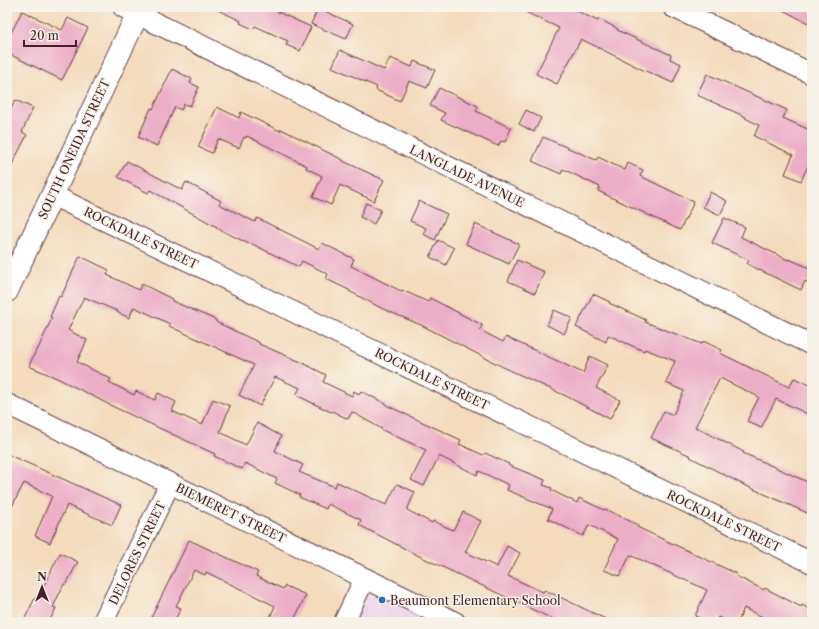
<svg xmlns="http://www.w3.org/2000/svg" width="819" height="629" font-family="'Libre Caslon Text',serif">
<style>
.built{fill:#ecd1ea}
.building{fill:#ecadc7}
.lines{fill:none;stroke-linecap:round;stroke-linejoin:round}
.street-casing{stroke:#633b41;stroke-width:22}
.secondary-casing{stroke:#633b41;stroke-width:24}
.street{stroke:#fff;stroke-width:20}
.secondary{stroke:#fff;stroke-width:22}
.poi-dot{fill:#1f6fb2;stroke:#f7f3e8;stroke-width:1.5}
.labels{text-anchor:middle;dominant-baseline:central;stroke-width:3;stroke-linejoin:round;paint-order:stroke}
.street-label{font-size:12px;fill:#4a1f2b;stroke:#f7f3e8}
.poi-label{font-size:12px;fill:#4a1f2b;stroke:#f7f3e8;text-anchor:start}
</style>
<rect width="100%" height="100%" fill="#f7f3e8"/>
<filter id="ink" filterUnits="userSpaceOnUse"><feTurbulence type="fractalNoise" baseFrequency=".025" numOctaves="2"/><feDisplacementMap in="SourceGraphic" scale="8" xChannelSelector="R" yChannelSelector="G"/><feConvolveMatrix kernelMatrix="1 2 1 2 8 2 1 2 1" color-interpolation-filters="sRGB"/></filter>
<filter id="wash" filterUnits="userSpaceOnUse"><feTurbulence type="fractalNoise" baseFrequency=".012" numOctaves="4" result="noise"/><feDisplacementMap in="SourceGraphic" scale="16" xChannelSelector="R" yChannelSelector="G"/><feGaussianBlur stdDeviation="0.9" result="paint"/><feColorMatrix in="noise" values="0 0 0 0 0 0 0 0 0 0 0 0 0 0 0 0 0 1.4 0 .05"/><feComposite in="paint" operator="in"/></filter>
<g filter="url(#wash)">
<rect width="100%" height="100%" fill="#f3dbbb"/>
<path class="built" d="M 365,578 L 455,622 L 344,622 Z"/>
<g id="blocks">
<path class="building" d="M 212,7 L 267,7 L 311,27 L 300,51 L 286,45 L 288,41 L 255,26 L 253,29 L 240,23 L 241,21 Z
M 515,7 L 568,7 L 598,21 L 599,19 L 618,29 L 617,30 L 671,55 L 670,59 L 681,64 L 673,83 L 641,69 L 581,39 L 557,84 L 536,74 L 559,28 Z
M 777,7 L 812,7 L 812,25 Z
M 318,8 L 353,24 L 346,39 L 311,24 Z
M 22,11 L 62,30 L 68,18 L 88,28 L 62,80 L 7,53 L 7,41 Z
M 340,50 L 384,70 L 390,58 L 412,67 L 414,61 L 435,70 L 427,88 L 409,81 L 400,101 L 376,90 L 377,87 L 332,67 Z
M 172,69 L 192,79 L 190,83 L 199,87 L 190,106 L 184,104 L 181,110 L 175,107 L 157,146 L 138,137 L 151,108 L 153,109 Z
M 707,74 L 787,110 L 783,118 L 812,131 L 812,157 L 801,181 L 785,174 L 793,155 L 754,136 L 759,125 L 745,118 L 746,117 L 697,95 Z
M 439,88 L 478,106 L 476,111 L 511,128 L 505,142 L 501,141 L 498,146 L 441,120 L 445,113 L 430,106 Z
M 15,100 L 33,108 L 22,132 L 27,135 L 7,174 L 7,118 Z
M 217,107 L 239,118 L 241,112 L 280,131 L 281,129 L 343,160 L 343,161 L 384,180 L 374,201 L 340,185 L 331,205 L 313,197 L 322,176 L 306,168 L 307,166 L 247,136 L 246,138 L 244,137 L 239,148 L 218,139 L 212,153 L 198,147 Z
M 526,110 L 541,118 L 534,132 L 519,124 Z
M 543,137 L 596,160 L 598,157 L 625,170 L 628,163 L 643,170 L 640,176 L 694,202 L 680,230 L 598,191 L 600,187 L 563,169 L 561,174 L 532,161 Z
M 127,161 L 182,190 L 186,182 L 221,201 L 219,204 L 255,222 L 257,218 L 319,249 L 322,243 L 354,259 L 351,266 L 401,291 L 402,290 L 428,302 L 430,298 L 482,325 L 480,330 L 503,342 L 506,337 L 583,373 L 590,356 L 608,365 L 596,388 L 620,400 L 610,419 L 566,396 L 503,367 L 421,325 L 383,309 L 349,291 L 349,290 L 326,279 L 328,274 L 302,261 L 299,267 L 250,243 L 249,244 L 217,228 L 217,227 L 150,190 L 148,193 L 118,177 Z
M 710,192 L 727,201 L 720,215 L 703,207 Z
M 419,201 L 447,214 L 435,240 L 423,234 L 426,228 L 410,221 Z
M 366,203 L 381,210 L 374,224 L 360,217 Z
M 724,218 L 745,227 L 741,237 L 788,260 L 789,259 L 812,269 L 812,284 L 805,281 L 801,290 L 747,264 L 749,260 L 712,243 Z
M 475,224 L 519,244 L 509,264 L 466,244 Z
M 438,240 L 454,248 L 446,265 L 430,257 Z
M 80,256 L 109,270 L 107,275 L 139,290 L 142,284 L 172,299 L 172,301 L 216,320 L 216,322 L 260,343 L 259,344 L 301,362 L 326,375 L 323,382 L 352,396 L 354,391 L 359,394 L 361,391 L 386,404 L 386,405 L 461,440 L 459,444 L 483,455 L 485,453 L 509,464 L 508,465 L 545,480 L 543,485 L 552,488 L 551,490 L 577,503 L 579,498 L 604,510 L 605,509 L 638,525 L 637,527 L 737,574 L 736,576 L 764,590 L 765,588 L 801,607 L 802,605 L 812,610 L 812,622 L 773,622 L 744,608 L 738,622 L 729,622 L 718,617 L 716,622 L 708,622 L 695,616 L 707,590 L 630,555 L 620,576 L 604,570 L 618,539 L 589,525 L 583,536 L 548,519 L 552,509 L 507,490 L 509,485 L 479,471 L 477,475 L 439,456 L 424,486 L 411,480 L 426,450 L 382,430 L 382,429 L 352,412 L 348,419 L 332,411 L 331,412 L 296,395 L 300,388 L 275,377 L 260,406 L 239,395 L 254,365 L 169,326 L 170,324 L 134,307 L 129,318 L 117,312 L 117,311 L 84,297 L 68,330 L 87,340 L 77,362 L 111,379 L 109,382 L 134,395 L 136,391 L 155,400 L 158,393 L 176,402 L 172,411 L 202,425 L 213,399 L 230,406 L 220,432 L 246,445 L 257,423 L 281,436 L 275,451 L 303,465 L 299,472 L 335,487 L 337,482 L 386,505 L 397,484 L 415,492 L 407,510 L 432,523 L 433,521 L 453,530 L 463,512 L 481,521 L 465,552 L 497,567 L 507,546 L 520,553 L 508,576 L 543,592 L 545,590 L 612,622 L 559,622 L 417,555 L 359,525 L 361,520 L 328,504 L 326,509 L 299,497 L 300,495 L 275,483 L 277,479 L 245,463 L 242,469 L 214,456 L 215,454 L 116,408 L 59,379 L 29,366 L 37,348 L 38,349 L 52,318 L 50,317 L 59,296 L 61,297 Z
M 517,260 L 544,272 L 535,293 L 508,281 Z
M 593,294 L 610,302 L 609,303 L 646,320 L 645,322 L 702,344 L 703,341 L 722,350 L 720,353 L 789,387 L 794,378 L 812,386 L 812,416 L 776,399 L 761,428 L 747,421 L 759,397 L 720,378 L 695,427 L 744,452 L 743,453 L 812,484 L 812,515 L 744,485 L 690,457 L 691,456 L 651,438 L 664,411 L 673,415 L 684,391 L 666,383 L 675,361 L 645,349 L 644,351 L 608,335 L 606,342 L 576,327 Z
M 554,310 L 572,318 L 564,334 L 547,325 Z
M 7,454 L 121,505 L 112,525 L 67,505 L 50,543 L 35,536 L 52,496 L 24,483 L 7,516 Z
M 189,540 L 258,572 L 256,576 L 283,589 L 285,586 L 306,595 L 293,622 L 268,622 L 275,606 L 206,572 L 205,575 L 194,570 L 176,606 L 181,608 L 174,622 L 149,622 Z
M 60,553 L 78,562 L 66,584 L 64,584 L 53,607 L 56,608 L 49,622 L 23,622 L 35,598 L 37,599 Z"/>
</g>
</g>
<g filter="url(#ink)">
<use href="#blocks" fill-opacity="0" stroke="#633b41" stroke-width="1"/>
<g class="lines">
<defs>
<path id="street" d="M 123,7 L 812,345
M 673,7 L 812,74
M 52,195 L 812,563
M 7,404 L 455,622
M 103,622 L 170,483
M 344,622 L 365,578"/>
<path id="secondary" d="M 7,291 L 141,7"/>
</defs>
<use href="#street" class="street-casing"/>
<use href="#secondary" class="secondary-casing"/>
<use href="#street" class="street"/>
<use href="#secondary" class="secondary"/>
</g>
</g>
<circle class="poi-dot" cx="382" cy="600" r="4"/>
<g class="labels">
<g class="street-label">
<text transform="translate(74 149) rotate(-65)">SOUTH ONEIDA STREET</text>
<text transform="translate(467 176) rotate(26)">LANGLADE AVENUE</text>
<text transform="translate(141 238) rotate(26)">ROCKDALE STREET</text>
<text transform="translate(432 379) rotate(26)">ROCKDALE STREET</text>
<text transform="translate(231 513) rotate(26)">BIEMERET STREET</text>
<text transform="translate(724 521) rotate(26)">ROCKDALE STREET</text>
<text transform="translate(137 553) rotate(-64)">DELORES STREET</text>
</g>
<g class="poi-label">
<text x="390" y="600">Beaumont Elementary School</text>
</g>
</g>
<rect width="819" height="629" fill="none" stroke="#f7f3e8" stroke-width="24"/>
<g transform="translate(42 587)" stroke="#f7f3e8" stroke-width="3" paint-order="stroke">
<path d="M0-3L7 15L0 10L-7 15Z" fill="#4a1f2b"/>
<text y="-6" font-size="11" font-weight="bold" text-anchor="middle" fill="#4a1f2b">N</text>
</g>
<path d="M24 40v6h52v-6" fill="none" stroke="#4a1f2b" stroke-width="2"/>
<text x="30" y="40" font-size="12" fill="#4a1f2b" stroke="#f7f3e8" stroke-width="3" paint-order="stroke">20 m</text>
</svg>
